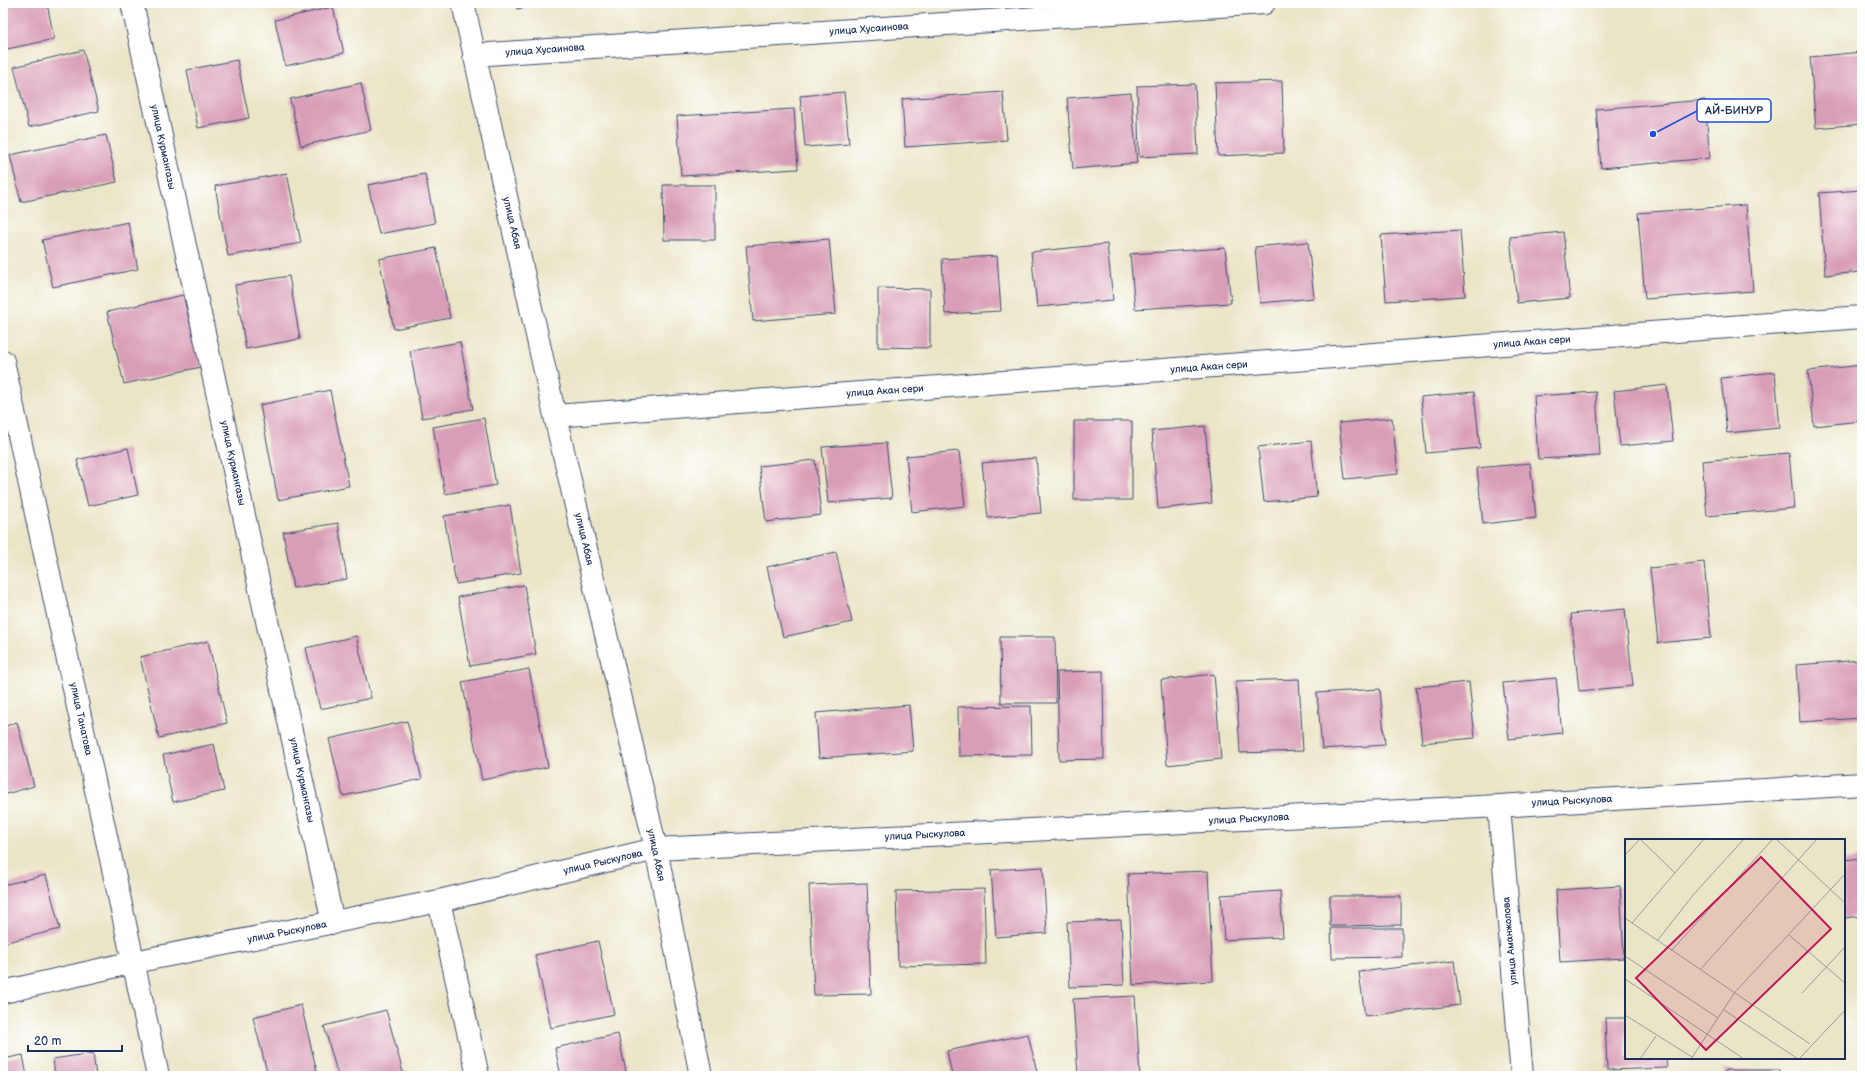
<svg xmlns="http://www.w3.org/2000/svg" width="1865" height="1079" font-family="'Balsamiq Sans',sans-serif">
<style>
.building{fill:#d99eb7}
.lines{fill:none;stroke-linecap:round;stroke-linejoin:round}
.minor-casing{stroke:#3a4a6e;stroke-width:24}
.minor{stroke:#fff;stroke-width:22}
.labels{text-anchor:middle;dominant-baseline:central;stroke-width:4;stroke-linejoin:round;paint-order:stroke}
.street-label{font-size:10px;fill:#1b2f5e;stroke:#fff}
.inset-road{fill:none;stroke:#989c9d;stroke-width:1}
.view{fill:#c2185b;fill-opacity:0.15;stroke:#c2185b;stroke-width:2}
.inset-edge{fill:none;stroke:#1b2f5e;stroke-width:2}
.leader{fill:none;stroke:#1d4ed8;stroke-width:1.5}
.callout-dot{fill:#1d4ed8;stroke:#fff;stroke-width:1.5}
.callout{fill:#fff;stroke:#1d4ed8;stroke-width:1.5}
.callout-label{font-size:11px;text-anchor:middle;font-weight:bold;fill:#1b2f5e}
</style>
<rect width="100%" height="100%" fill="#fff"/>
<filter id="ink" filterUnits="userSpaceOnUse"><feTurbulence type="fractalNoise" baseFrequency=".025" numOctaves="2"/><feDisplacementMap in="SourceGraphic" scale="8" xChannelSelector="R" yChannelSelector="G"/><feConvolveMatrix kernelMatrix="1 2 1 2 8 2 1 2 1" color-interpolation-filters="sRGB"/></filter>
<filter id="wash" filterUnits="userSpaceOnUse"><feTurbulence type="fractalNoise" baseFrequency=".012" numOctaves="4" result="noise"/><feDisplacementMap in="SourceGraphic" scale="16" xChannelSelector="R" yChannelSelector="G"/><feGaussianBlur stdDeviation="0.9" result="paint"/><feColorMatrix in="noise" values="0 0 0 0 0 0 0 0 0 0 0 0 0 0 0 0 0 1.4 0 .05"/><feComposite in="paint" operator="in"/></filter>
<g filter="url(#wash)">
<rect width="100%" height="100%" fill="#ebe5c7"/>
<g id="blocks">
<path class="building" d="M 3,3 L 47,3 L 54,39 L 3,50 Z
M 516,3 L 543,3 L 543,4 L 517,9 Z
M 333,7 L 344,53 L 285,66 L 275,20 Z
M 83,50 L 99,111 L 29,127 L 14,67 Z
M 1862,52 L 1862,124 L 1816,128 L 1810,57 Z
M 237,60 L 249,118 L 198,128 L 187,70 Z
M 1282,81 L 1284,153 L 1218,156 L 1215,83 Z
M 361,83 L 371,130 L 301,146 L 290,99 Z
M 1195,84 L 1198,154 L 1139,157 L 1137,86 Z
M 844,92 L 849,144 L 805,147 L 800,96 Z
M 1003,92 L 1007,140 L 905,147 L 902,99 Z
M 1131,93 L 1137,163 L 1073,169 L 1067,98 Z
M 1705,100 L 1710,158 L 1601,168 L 1596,109 Z
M 794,109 L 798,169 L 681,176 L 677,116 Z
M 106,135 L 117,182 L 21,202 L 10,155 Z
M 287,173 L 301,243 L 228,256 L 215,186 Z
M 425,174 L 435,223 L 379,234 L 368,185 Z
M 663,185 L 715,185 L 715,240 L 664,240 Z
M 1862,190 L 1862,272 L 1825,275 L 1819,193 Z
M 1746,205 L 1753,291 L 1645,299 L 1638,213 Z
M 128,222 L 138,269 L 53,287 L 42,240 Z
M 1460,230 L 1465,296 L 1386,301 L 1381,235 Z
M 1563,232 L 1570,298 L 1517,303 L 1510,237 Z
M 829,239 L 836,314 L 753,321 L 746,246 Z
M 1308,242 L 1314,298 L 1260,303 L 1255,247 Z
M 1107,244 L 1113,300 L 1037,307 L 1031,252 Z
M 436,248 L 450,318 L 394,329 L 379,259 Z
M 1225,248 L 1231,303 L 1135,309 L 1130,254 Z
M 997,256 L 1001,311 L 945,314 L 942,259 Z
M 289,276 L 300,339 L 246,349 L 235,285 Z
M 878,288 L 930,289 L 930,348 L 878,347 Z
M 183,295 L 201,367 L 124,384 L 107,312 Z
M 460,342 L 473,409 L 422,418 L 410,351 Z
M 1862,365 L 1862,421 L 1814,426 L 1808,371 Z
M 1775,372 L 1780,428 L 1727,433 L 1721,378 Z
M 1667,385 L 1673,441 L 1620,446 L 1614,391 Z
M 330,390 L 349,486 L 278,500 L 260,405 Z
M 1474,392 L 1480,448 L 1426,453 L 1421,397 Z
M 1596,392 L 1600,456 L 1538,459 L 1534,396 Z
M 484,418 L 496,485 L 445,494 L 433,427 Z
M 1392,418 L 1398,474 L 1345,479 L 1339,423 Z
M 1074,421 L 1132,421 L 1132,500 L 1074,500 Z
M 1205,426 L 1212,503 L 1158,509 L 1152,431 Z
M 1311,441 L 1317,497 L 1264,502 L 1258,447 Z
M 886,443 L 892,498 L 828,503 L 822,447 Z
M 128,448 L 138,495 L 88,506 L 77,460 Z
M 959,451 L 965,506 L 912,512 L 906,456 Z
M 1789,453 L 1794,508 L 1707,516 L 1702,461 Z
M 1036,458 L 1041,513 L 988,518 L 982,463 Z
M 815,460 L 821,515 L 766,522 L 759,466 Z
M 1530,463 L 1536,518 L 1483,524 L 1477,468 Z
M 510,505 L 521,573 L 456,584 L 444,516 Z
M 338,523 L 347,579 L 293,588 L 283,532 Z
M 836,552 L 852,622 L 783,637 L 767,567 Z
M 1704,562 L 1711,638 L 1658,643 L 1650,568 Z
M 524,585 L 536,654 L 470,666 L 458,597 Z
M 1625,609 L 1633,686 L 1579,691 L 1571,614 Z
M 356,636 L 371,698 L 320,709 L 306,648 Z
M 1000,637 L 1055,637 L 1056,703 L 1001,703 Z
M 208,641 L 227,723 L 159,738 L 140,657 Z
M 1862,660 L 1862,718 L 1800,722 L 1796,665 Z
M 529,669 L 548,767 L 482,780 L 462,682 Z
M 1103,671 L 1104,759 L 1059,760 L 1057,672 Z
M 1214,674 L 1221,759 L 1167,765 L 1161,680 Z
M 1556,678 L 1562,733 L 1509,739 L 1503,683 Z
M 1299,679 L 1303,751 L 1240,753 L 1236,681 Z
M 1469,682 L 1475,738 L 1422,743 L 1416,687 Z
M 1380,689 L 1385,745 L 1322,749 L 1317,693 Z
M 909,705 L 913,751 L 819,758 L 816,713 Z
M 1031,706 L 1032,755 L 959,756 L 958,707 Z
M 407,721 L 422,779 L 343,796 L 329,739 Z
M 17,722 L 34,786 L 3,795 L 3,727 Z
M 214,744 L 224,791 L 173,802 L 163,755 Z
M 1862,858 L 1862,916 L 1844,918 L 1844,860 Z
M 1043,867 L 1047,933 L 996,937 L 991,870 Z
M 1208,871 L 1213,981 L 1133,985 L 1128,874 Z
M 46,875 L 60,929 L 3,943 L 3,885 Z
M 867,883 L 871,994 L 814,995 L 809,885 Z
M 1620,886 L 1624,958 L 1560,962 L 1556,890 Z
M 984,889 L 986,964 L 898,966 L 896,891 Z
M 1280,891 L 1283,937 L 1224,940 L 1221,895 Z
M 1330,896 L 1401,896 L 1401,925 L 1330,926 Z
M 1121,920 L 1124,985 L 1070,987 L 1067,922 Z
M 1331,928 L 1402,928 L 1402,957 L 1332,958 Z
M 598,941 L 614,1014 L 551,1028 L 535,955 Z
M 1454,961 L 1460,1005 L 1365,1016 L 1359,972 Z
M 1135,996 L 1140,1076 L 1078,1076 L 1073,999 Z
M 301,1005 L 318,1076 L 268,1076 L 253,1017 Z
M 386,1010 L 404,1076 L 338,1076 L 324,1026 Z
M 1605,1018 L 1626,1018 L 1626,1058 L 1666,1058 L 1667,1068 L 1607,1070 Z
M 618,1034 L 627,1076 L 561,1076 L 555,1048 Z
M 1028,1034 L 1038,1076 L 952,1076 L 947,1051 Z
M 93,1053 L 96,1076 L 55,1076 L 53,1059 Z
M 23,1055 L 27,1076 L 3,1076 L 3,1059 Z
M 1725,1070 L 1779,1070 L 1779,1076 L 1725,1076 Z"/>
</g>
</g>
<g filter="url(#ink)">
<use href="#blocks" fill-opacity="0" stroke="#3a4a6e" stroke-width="1"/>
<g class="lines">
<defs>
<path id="minor" d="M 132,3 L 333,923
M 463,3 L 555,416 L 656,849 L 701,1076
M 474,55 L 1264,3
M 3,361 L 158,1076
M 555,416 L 1862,317
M 1499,806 L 1522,1076
M 439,901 L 478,1076
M 3,992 L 134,962 L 439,901 L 656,849 L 1499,806 L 1862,784"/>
</defs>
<use href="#minor" class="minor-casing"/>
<use href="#minor" class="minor"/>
</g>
</g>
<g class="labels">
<g class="street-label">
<text transform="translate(869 29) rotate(-4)">улица Хусаинова</text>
<text transform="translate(545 50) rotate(-4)">улица Хусаинова</text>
<text transform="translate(163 147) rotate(78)">улица Курмангазы</text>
<text transform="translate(512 223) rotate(77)">улица Абая</text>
<text transform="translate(1532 342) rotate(-4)">улица Акан сери</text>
<text transform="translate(1209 367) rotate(-4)">улица Акан сери</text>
<text transform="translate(885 391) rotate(-4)">улица Акан сери</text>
<text transform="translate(233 463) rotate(78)">улица Курмангазы</text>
<text transform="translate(584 539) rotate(77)">улица Абая</text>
<text transform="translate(81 719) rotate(78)">улица Танатова</text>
<text transform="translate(302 780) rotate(78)">улица Курмангазы</text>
<text transform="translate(1572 801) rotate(-3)">улица Рыскулова</text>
<text transform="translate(1249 819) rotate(-3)">улица Рыскулова</text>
<text transform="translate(925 835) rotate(-3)">улица Рыскулова</text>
<text transform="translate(656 855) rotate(78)">улица Абая</text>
<text transform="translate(603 862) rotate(-13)">улица Рыскулова</text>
<text transform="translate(287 932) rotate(-11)">улица Рыскулова</text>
<text transform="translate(1510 941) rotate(-95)">улица Аманжолова</text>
</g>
</g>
<g transform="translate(1625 839)">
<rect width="220" height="220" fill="#ebe5c7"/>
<path class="inset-road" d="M 15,0 L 50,34M 151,0 L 220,64M 0,16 L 15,0M 0,79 L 7,84 L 79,0M 7,84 L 185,205M 164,96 L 220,144M 32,102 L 69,55 L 119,0M 46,112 L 148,0M 0,117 L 93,179M 75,131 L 192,0M 0,140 L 119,220M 177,154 L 220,108M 99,171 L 173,220M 0,176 L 67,218M 15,220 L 31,197M 66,220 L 110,153 L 220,35M 174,220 L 220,171"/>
<path class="view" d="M 136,18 L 206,90 L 81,211 L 11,139 Z"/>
<rect width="220" height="220" class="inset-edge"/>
</g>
<path class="leader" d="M1653 134L1697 111"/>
<circle class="callout-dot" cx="1653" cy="134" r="4"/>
<rect class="callout" x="1697" y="99" width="74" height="23" rx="4"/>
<g class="callout-label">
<text x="1734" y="114">АЙ-БИНУР</text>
</g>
<rect width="1865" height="1079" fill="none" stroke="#fff" stroke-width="16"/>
<path d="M28 1045v6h94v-6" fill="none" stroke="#1b2f5e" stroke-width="2"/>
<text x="34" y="1045" font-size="12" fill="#1b2f5e" stroke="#ffffff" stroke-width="3" paint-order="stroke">20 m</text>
</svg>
